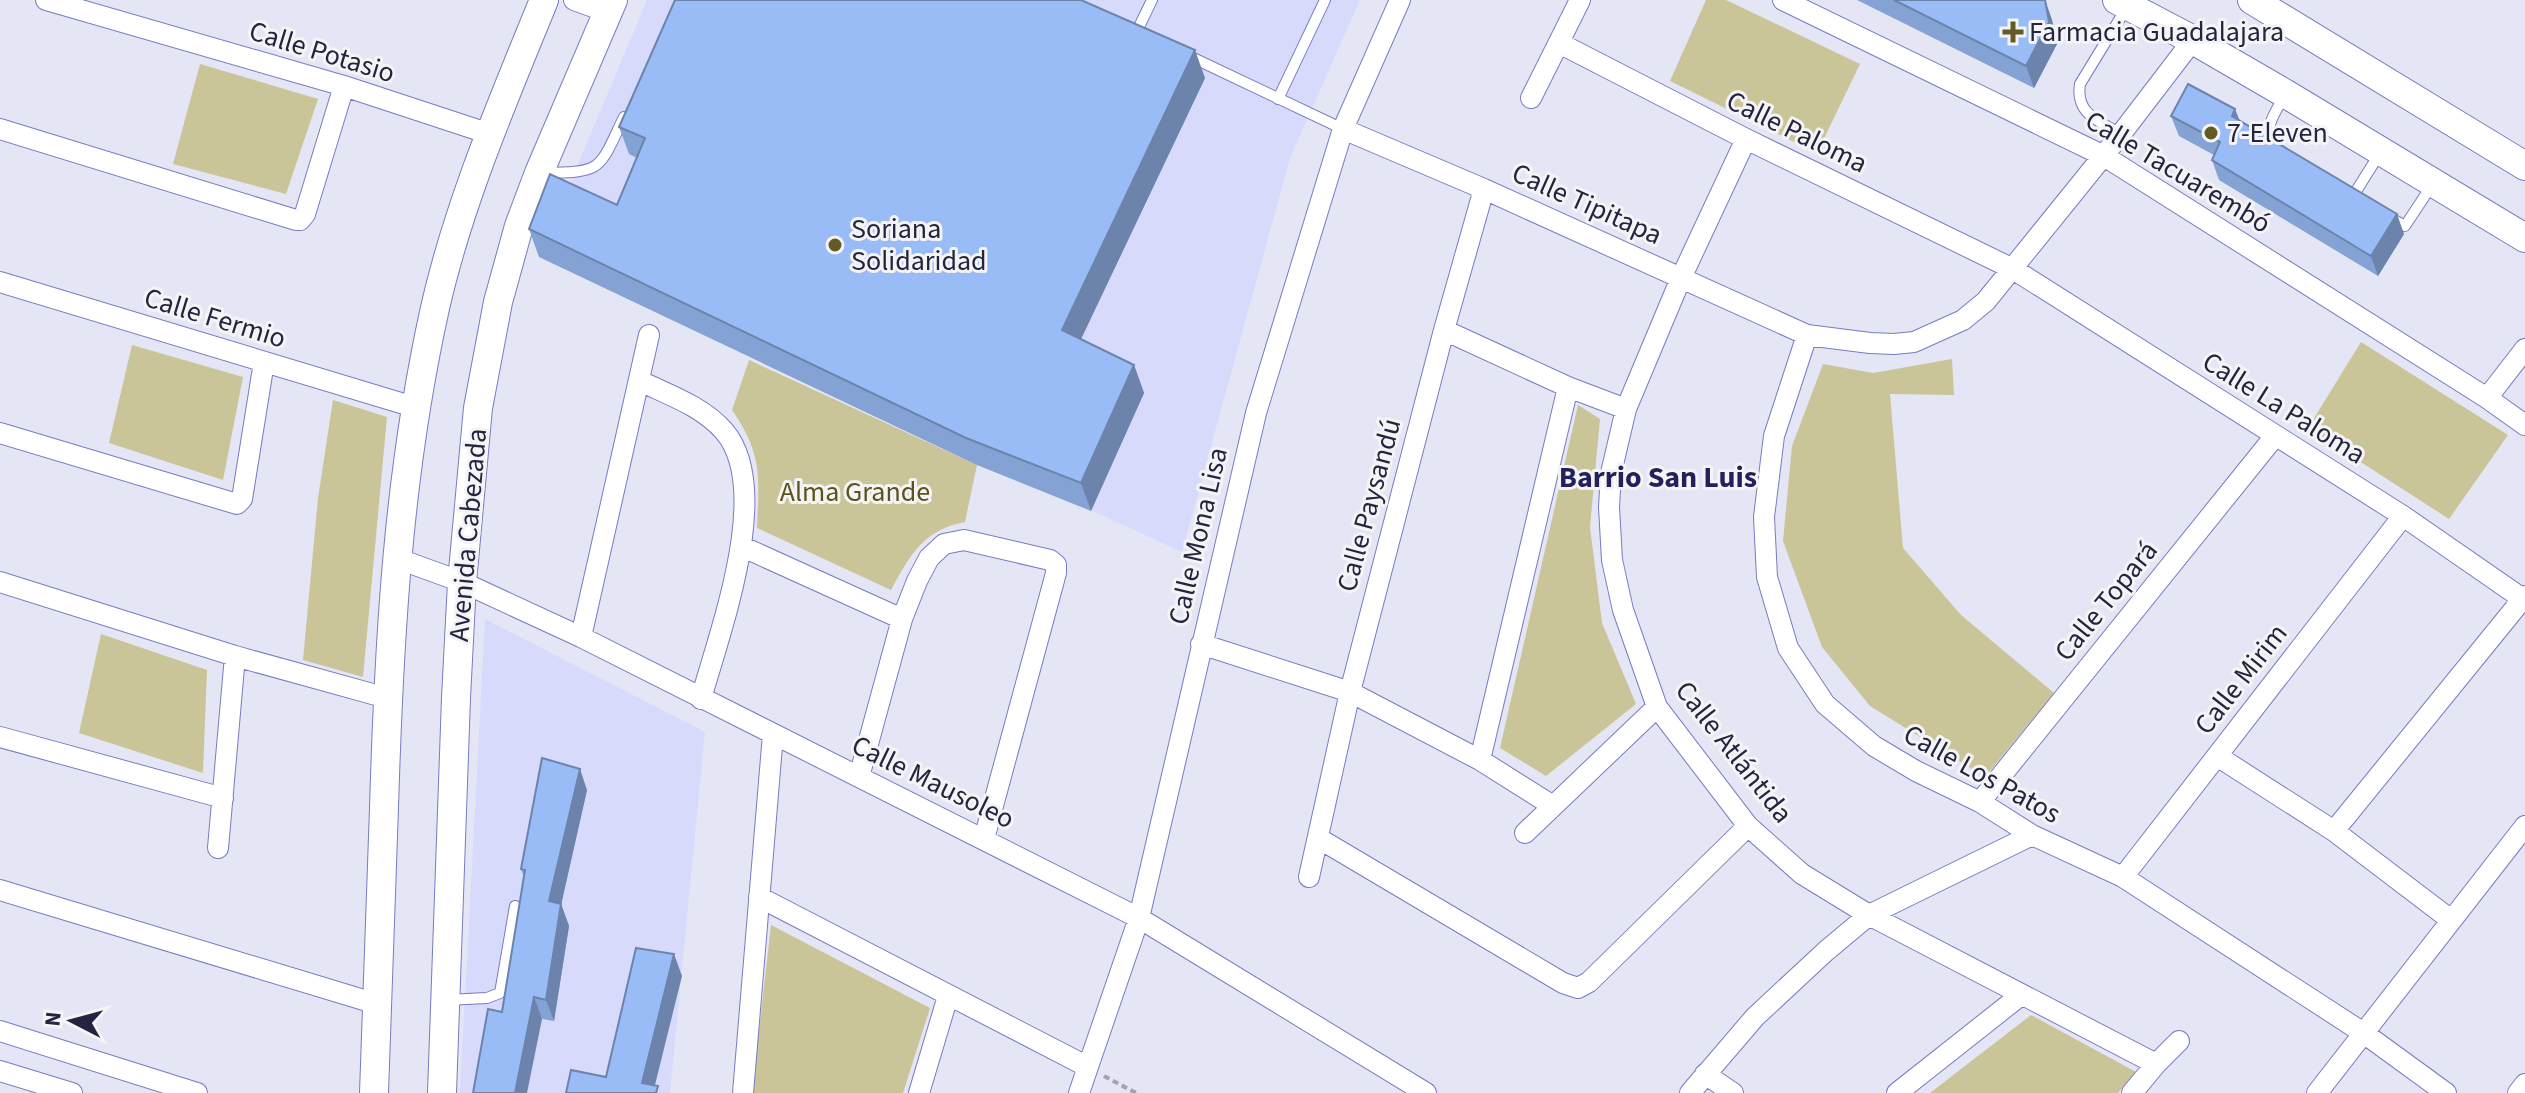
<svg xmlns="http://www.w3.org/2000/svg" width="2525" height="1093" font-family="'Source Sans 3',sans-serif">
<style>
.built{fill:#d7dafb}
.green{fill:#cac499}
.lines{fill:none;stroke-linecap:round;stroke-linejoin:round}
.lane-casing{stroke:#787bc1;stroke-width:12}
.street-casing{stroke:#787bc1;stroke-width:22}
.secondary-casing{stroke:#787bc1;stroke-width:30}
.path{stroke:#a1a2b6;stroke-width:4;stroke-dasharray:6 4;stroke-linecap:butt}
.lane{stroke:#fff;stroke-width:10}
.street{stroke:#fff;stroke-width:20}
.secondary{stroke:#fff;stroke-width:28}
.wall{fill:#84a2d4}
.shaded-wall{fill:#6c84ac}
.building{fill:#9abcf6;stroke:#6c84ac;stroke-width:2}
.poi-dot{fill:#625b27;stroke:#f4f4f4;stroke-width:3}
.labels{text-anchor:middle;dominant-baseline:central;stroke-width:6;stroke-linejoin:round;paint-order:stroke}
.poi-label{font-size:28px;fill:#232441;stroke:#f4f4f4;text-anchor:start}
.street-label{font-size:28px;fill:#232441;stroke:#f4f4f4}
.park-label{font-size:28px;fill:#5a531e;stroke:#f4f4f4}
.neighbourhood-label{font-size:30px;font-weight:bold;fill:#241f5d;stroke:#f4f4f4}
</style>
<rect width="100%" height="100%" fill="#e4e6f5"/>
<path class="built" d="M 647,0 L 1360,0 L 1290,158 L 1182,552 L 539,257 Z
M 485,619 L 705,732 L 670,1093 L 460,1093 Z"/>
<path class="green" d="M 1706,0 L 1726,0 L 1860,64 L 1817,153 L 1670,81 Z
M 200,64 L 318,99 L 286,194 L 173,164 Z
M 2361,342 L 2508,435 L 2449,519 L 2308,428 Z
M 132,345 L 243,377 L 223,480 L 109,443 Z
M 1952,359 L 1954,395 L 1890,394 L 1903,548 L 1961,615 L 2054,693 L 1985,777 L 1870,706 L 1822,647 L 1783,541 L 1792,446 L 1823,364 L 1873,373 Z
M 749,360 L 977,465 L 965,522 C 923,530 910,555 891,590 L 757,528 C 759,477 763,455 732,410 Z
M 333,400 L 387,417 L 363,677 L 303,660 L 318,498 Z
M 1578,405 L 1600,419 L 1590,527 L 1602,623 L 1636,704 L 1546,776 L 1500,748 Z
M 101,634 L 207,670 L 203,773 L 79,733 Z
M 771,925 L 930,1008 L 903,1093 L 752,1093 Z
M 2031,1015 L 2136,1072 L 2118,1093 L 1930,1093 Z"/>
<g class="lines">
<defs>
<path id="lane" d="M 1137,31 L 1152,0
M 1189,56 L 1343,129
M 1278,99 L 1325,0
M 2121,134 C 2099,121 2075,114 2080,84 L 2127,7
M 2276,148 C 2259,133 2276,111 2285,95
M 542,173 C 604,172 598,171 624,117
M 2353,196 L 2380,153
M 2389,217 L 2405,226 L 2432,185
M 446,1000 L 487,998 L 500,993 L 515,906"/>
<path id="street" d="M 46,0 L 344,86 L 490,134
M 574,0 L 607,12
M 1783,0 L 2104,156 L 2487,398 L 2525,425
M 1559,43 L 1746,139 L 2013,269 L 2403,516 L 2523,599
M 1531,98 L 1580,0
M 0,129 L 296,220 L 300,220 L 305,214 L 344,86
M 1343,129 L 1484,189 L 1807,335 L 1870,343 L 1894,344 L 1914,342 L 1963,320 L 1986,301 L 2121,134 L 2193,40
M 1746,139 L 1681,278 L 1626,409 L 1611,473 L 1609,507 L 1612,560 L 1623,610 L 1657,707 L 1748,826 L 1802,874 L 1869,915 L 2156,1064
M 0,282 L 414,407
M 1444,330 L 1568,387 L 1626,409
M 1807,335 L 1774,436 L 1764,517 L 1767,577 L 1788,648 L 1825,704 L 1874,746 L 1916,771 L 1980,802 L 2032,835 L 2123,877 L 2365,1034 L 2446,1093
M 640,381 C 669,395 702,406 724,431 C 774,489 719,633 701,699
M 2487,398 L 2525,349
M 0,433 L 237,504 L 242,499 L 264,362
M 743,547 L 902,619
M 396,558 L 462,582 L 581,637 L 1139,918 L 1426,1093
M 0,582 L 235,656 L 387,698
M 581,637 L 649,335
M 1201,644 L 1350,692 L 1480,760 L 1553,806
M 0,737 L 223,798
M 2217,756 L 2334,831 L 2451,920
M 1480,760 L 1568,387
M 859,777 L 902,619 L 917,581 L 929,558 L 944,544 L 964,540 L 1050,560 L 1056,565 L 1056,573 L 984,839
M 1980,802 L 2275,436
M 2334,831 L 2525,596
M 1525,833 L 1657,707
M 1318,838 L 1563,983 L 1578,988 L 1589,982 L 1748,826
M 218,848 L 235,656
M 1309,877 L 1350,692 L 1444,330 L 1484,189
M 2123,877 L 2403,516
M 0,890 L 377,1004
M 759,897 L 1088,1067
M 0,1031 L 197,1093
M 0,1071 L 72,1093
M 1705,1074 L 1733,1093
M 743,1093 L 773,734
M 919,1093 L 948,996
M 1079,1093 L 1139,918 L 1256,413 L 1343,129 L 1400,0
M 1690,1093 L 1755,1017 L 1826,951 L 1869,915 L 2032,835
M 1897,1093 L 2021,995
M 2132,1093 L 2156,1064 L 2179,1041
M 2317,1093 L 2525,826
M 2518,1093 L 2525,1084"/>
<path id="secondary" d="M 2117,0 L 2193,40 L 2286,94 L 2525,238
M 2252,0 L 2525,166
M 374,1093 C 378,998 381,903 384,808 C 389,638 398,475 435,308 C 459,202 503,101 544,0
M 442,1093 L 456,698 L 462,582 L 478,408 L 498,302 L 519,226 L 539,173 L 613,0"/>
</defs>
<use href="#lane" class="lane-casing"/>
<use href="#street" class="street-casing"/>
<use href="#secondary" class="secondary-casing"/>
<path class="path" d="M 1104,1076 L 1136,1093"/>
<use href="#lane" class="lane"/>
<use href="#street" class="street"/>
<use href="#secondary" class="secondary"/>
</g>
<path class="wall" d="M 1857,0 L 2045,0 L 2052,20 L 2057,44 L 2034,88 Z
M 1205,78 L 1081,339 L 1134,365 L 1144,393 L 1091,511 L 977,465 L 539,257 L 529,229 L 617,205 L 637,158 L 629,154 L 619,127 Z
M 2171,116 L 2240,121 L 2404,234 L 2378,276 L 2219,180 L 2212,160 L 2214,155 L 2179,136 Z
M 587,790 L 561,904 L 569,926 L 554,1021 L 502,1012 L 524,877 L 521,869 Z"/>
<path class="shaded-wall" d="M 2045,0 L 2052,20 L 2057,44 L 2034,88 L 2026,66 Z
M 1195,50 L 1205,78 L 1072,358 L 1062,330 Z
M 2235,109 L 2243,129 L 2232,116 Z
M 2397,214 L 2404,234 L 2378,276 L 2371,256 Z
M 1134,365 L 1144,393 L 1091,511 L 1081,483 Z
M 580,769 L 587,790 L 557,923 L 549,901 Z
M 561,904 L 569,926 L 554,1021 L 546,1000 Z
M 674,954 L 682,976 L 653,1093 L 642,1083 Z
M 534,997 L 542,1019 L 527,1093 L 515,1093 Z"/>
<path class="building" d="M 675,0 L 1081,0 L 1195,50 L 1062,330 L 1134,365 L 1081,483 L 966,438 L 529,229 L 550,174 L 617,205 L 645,138 L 619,127 Z
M 1894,0 L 2045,0 L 2049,22 L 2026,66 Z
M 2188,84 L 2235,109 L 2232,116 L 2397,214 L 2371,256 L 2212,160 L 2220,142 L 2171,116 Z
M 542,758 L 580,769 L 549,901 L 561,904 L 546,1000 L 534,997 L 515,1093 L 473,1093 L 488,1009 L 502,1012 L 525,870 L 521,869 Z
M 636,948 L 674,954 L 642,1083 L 658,1086 L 656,1093 L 566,1093 L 571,1070 L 606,1077 Z"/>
<g class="poi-dot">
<path d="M2009 20h8v8h8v8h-8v8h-8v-8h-8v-8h8z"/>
<circle cx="2211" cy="133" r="8"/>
<circle cx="835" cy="245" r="8"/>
</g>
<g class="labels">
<g class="poi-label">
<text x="2029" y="32">Farmacia Guadalajara</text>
<text x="2227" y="133">7-Eleven</text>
<text x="851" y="229">Soriana<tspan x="851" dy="32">Solidaridad</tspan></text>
</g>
<g class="street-label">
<text transform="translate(322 52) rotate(17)">Calle Potasio</text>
<text transform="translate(1797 132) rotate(26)">Calle Paloma</text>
<text transform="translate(2178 172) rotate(31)">Calle Tacuarembó</text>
<text transform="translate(1587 204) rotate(24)">Calle Tipitapa</text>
<text transform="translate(215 318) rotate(17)">Calle Fermio</text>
<text transform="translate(2284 408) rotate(32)">Calle La Paloma</text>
<text transform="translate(1369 505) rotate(-75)">Calle Paysandú</text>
<text transform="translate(468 535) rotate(-85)">Avenida Cabezada</text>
<text transform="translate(1198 536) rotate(-77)">Calle Mona Lisa</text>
<text transform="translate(2106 601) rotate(-51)">Calle Topará</text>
<text transform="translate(2241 679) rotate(-52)">Calle Mirim</text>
<text transform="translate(1734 752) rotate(52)">Calle Atlántida</text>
<text transform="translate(1982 774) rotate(29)">Calle Los Patos</text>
<text transform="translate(933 782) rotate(26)">Calle Mausoleo</text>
</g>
<g class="park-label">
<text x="855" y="492">Alma Grande</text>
</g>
<g class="neighbourhood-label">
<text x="1658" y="477">Barrio San Luis</text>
</g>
</g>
<g transform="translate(72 1021) rotate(276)" stroke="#f4f4f4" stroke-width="6" paint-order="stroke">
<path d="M0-6L14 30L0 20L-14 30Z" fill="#232441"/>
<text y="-12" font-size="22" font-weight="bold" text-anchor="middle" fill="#232441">N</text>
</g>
</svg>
